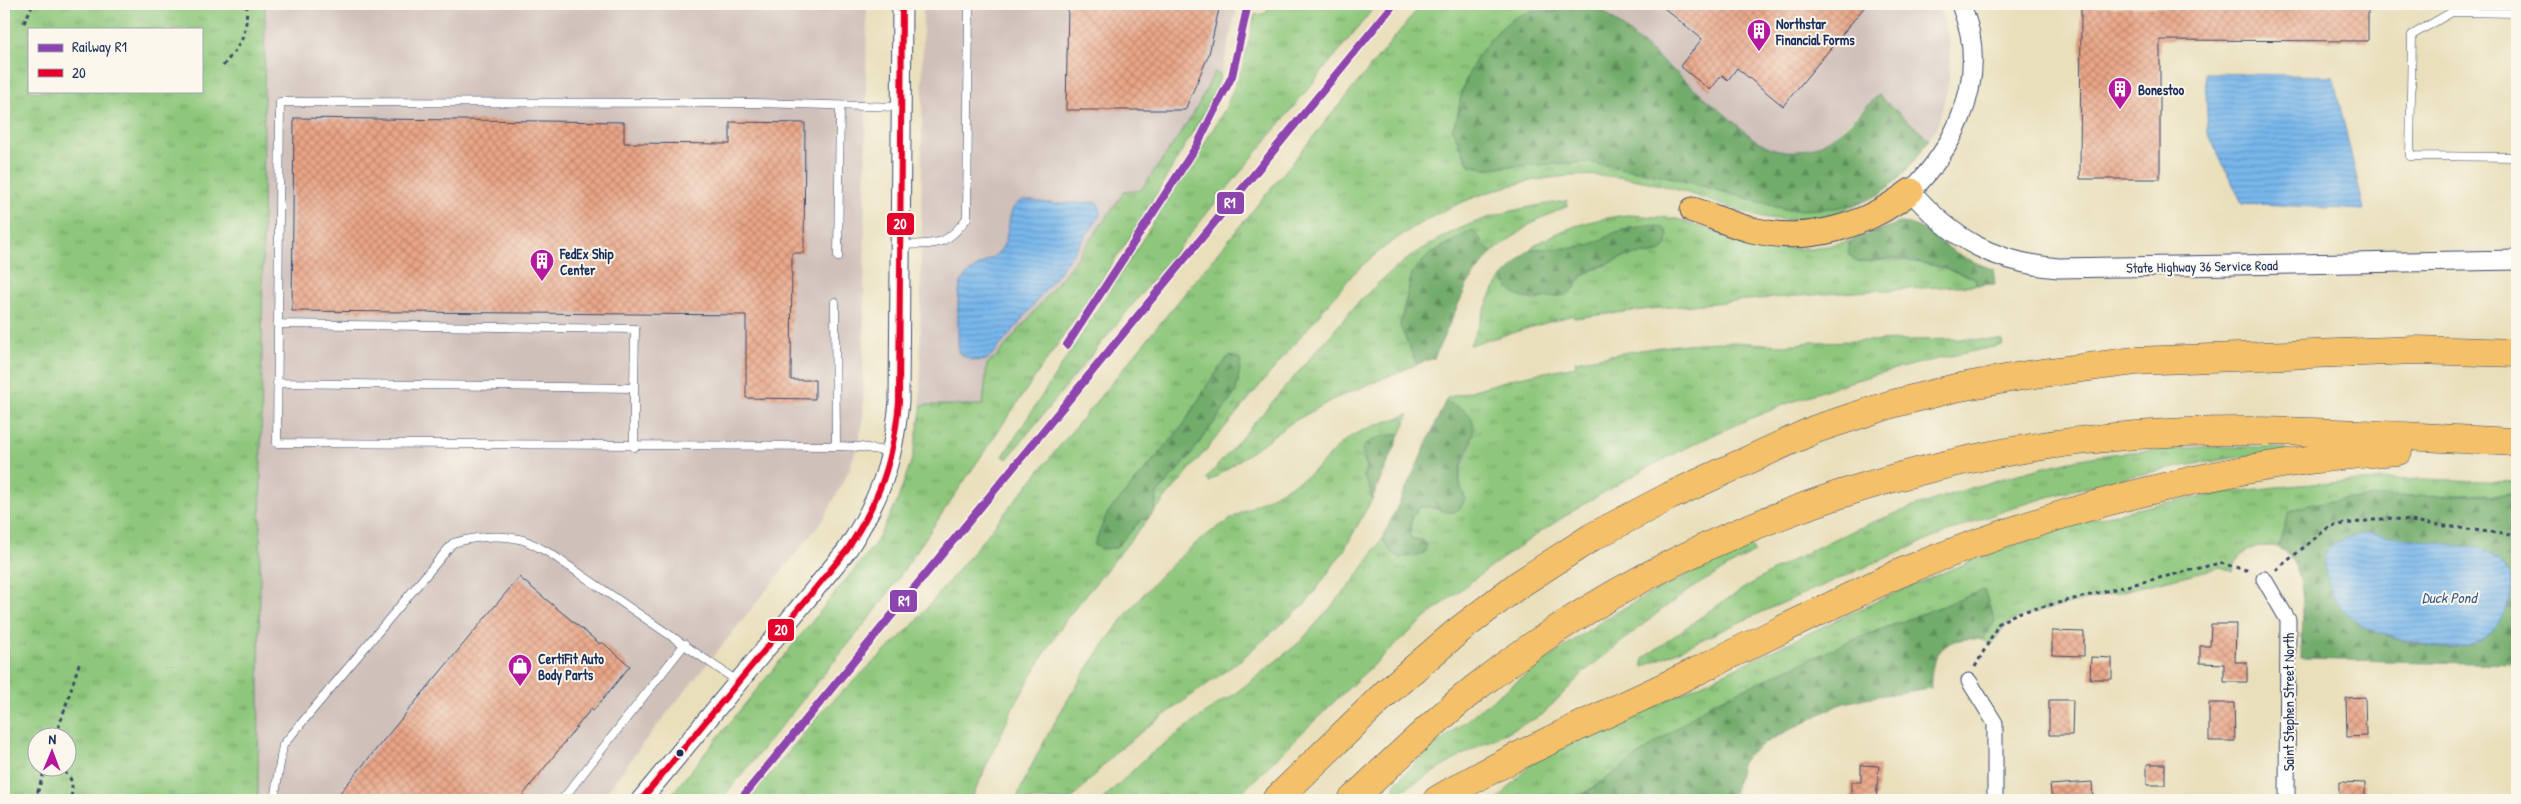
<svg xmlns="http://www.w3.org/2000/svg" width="2521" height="804" font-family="'Patrick Hand',sans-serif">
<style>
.industrial{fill:#cfc0ba}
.grass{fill:url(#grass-tufts);stroke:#547b6c;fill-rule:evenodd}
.forest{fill:url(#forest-firs);stroke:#466e64;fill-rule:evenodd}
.water{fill:url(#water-rules);stroke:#4a73a4}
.building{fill:url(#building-cross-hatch)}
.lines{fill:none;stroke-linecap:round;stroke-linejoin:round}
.service-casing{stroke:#3a496c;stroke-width:9}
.minor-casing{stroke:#3a496c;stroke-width:17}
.tertiary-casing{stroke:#3a496c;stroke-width:21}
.trunk-casing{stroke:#3a496c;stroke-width:27}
.motorway-casing{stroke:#3a496c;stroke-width:29}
.path{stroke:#3a496c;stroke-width:3;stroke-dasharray:4 4;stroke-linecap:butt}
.service{stroke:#fff;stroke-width:8}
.minor{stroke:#fff;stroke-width:15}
.tertiary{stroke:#fff;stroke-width:19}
.trunk{stroke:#f4c16a;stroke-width:25}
.motorway{stroke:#f4c16a;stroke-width:28}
.bus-1-casing{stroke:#fbf7ec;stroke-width:10}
.bus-1{stroke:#e4002b;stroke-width:6}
.rail-1-casing{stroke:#fbf7ec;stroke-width:11}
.rail-1{stroke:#8e44ad;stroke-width:8}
.bus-dot{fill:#1b2f5e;stroke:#fbf7ec;stroke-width:2}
.labels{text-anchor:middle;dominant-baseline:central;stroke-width:4;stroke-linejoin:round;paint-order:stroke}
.poi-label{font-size:14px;font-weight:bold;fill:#1b2f5e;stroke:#fbf7ec;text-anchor:start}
.street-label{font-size:14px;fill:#1b2f5e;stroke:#fbf7ec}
.water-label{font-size:15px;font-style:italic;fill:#375888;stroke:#fbf7ec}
.line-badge{stroke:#fbf7ec;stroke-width:2}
.badge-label{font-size:14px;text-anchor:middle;font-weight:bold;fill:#fff}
</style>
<defs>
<pattern id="grass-tufts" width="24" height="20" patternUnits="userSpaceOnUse" patternTransform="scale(1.25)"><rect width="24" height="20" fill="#8ec77b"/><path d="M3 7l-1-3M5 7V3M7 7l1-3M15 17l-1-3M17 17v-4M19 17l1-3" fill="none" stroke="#73a268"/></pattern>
<pattern id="forest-firs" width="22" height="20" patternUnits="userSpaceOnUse" patternTransform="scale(1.25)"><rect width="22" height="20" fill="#72ac6b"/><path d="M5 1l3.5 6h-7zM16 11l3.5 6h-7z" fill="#5d8c5b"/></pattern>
<pattern id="water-rules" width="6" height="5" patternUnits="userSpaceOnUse" patternTransform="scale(1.25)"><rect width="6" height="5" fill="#78b7eb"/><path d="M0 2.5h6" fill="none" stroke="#6295c2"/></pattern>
<pattern id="building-cross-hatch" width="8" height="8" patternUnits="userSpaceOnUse" patternTransform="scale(1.25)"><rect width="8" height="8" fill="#eaa586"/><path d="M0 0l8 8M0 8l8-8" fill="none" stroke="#bd8771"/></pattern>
</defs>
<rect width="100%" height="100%" fill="#fbf7ec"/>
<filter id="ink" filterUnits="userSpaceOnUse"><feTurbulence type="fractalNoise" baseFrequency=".02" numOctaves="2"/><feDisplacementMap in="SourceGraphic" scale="10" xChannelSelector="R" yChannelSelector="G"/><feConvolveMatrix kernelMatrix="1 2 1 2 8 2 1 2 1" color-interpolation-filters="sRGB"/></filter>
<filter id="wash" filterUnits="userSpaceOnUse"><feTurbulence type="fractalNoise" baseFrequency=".0096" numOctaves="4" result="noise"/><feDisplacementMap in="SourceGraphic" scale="20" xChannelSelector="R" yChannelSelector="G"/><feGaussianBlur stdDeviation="1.12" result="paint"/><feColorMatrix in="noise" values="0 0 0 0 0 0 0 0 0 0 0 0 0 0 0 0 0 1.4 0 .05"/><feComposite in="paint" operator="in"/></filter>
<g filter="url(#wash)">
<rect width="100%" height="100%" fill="#e9dfbb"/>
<path class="industrial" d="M 265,4 L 867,4 L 863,424 L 850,469 L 823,520 L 644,742 L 601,800 L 258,800 Z
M 923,4 L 1238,4 L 1221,75 L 1214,72 L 1207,91 L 1187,124 L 1141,190 L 1124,192 L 1091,240 L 1043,303 L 996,357 L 987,364 L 983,405 L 922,405 L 920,408 Z
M 1595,4 L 1939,4 L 1948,37 L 1951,60 L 1949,81 L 1938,125 L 1929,139 L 1878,95 L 1827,142 L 1807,150 L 1790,152 L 1776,150 L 1754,139 Z"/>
<path class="grass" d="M 4,4 L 265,4 L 258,800 L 4,800 ZM 29,29 L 201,29 L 201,91 L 29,91 ZM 38,736 L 68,736 L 68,766 L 38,766 Z
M 1271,4 L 1377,4 L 1007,459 L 1003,456 L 1206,141 L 1225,109 L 1243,66 L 1255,14 L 1258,15 L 1266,13 Z
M 1422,4 L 1559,4 L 1556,12 C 1517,9 1499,26 1479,58 C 1472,69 1465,79 1462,92 C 1458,106 1460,116 1452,128 L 1469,165 L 1484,168 L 1589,162 L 1670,177 L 1789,210 L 1863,202 C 1779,242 1738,205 1660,185 C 1550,155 1432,199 1353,274 L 1154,512 L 1157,494 L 1190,456 L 1236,392 L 1229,356 L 1208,384 L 1182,427 L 1107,514 L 1094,545 L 1116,548 L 1142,519 L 1147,520 L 1067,618 L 1047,649 L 1012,710 L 971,800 L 749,800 L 823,710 L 913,625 Z
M 1214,72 L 1221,75 L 1209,105 L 1133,233 L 877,609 L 721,800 L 667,800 L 875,544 L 897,502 L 913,456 L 922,405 L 983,405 L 987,364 L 996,357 C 1042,304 1085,250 1124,192 L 1141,190 C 1167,152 1197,115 1214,72 Z
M 1567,201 L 1568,206 L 1533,222 L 1491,253 L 1473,230 L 1431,253 L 1412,273 L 1400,325 L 1417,364 L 1334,399 L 1291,423 L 1209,482 L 1206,479 L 1356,305 C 1420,238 1477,213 1567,201 Z
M 1628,215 L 1674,218 L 1753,245 L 1769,248 L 1812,249 L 1851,241 L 1849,245 L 1869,262 C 1906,255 1940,267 1975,278 L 1976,285 C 1841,292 1707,301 1574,318 L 1573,315 L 1470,345 L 1492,293 L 1503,276 L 1505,283 L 1534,301 L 1576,287 L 1583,275 L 1624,257 L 1634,254 L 1653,254 L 1631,227 L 1592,244 L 1573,248 L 1530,249 C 1559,228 1593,219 1628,215 Z
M 1959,339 L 2002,340 L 2003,345 C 1949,356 1895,368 1843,384 C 1696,431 1544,518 1427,617 C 1359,675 1297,738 1234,800 L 1102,800 L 1148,756 L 1225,699 L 1227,700 L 1300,642 L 1353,582 L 1382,539 L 1393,554 L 1414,539 L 1410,536 L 1412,516 L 1420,507 L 1430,506 L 1439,510 L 1460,485 L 1460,472 L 1472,441 L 1465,411 L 1445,402 L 1447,398 L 1515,378 L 1576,366 L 1575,361 C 1625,353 1676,342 1726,342 C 1755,342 1781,348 1810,342 Z
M 1409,414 L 1400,435 L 1392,435 L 1362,456 L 1367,467 L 1372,499 L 1344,550 L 1308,601 L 1238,662 L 1156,721 L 1117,751 L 1071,800 L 1016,800 C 1030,766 1046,738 1064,706 C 1100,646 1140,590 1194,545 C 1228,517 1266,500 1304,478 C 1322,467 1334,447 1352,436 C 1368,426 1391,421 1409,414 Z
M 2203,447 L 2285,447 L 2285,451 C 2204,461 2126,475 2048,497 C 1978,517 1913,546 1847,575 C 1778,604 1711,635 1643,667 L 1643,659 C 1695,620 1750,581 1808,552 C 1864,523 1924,502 1984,484 C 2021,473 2060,462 2098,456 C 2133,451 2168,449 2203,447 Z
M 2423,479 L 2517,482 L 2517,495 L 2464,495 L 2289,512 L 2278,547 C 2256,544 2238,550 2232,572 L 2221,567 L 2025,615 C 2008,622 2001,628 1992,645 L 1983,640 L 1995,621 L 1984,591 L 1846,643 L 1588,790 L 1576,800 L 1497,800 L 1533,762 C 1609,727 1685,692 1761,656 C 1888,595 2015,534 2154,505 C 2243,487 2332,481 2423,479 Z
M 1751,545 L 1754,552 L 1692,588 L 1660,611 L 1585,671 L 1542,715 L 1473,749 L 1399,792 L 1393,791 C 1391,770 1581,633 1609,617 C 1655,589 1703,567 1751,545 Z"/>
<path class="forest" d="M 1559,4 L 1595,4 L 1754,139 C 1761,143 1770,148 1778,150 C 1822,159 1851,122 1878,95 L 1929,139 C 1914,163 1891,193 1862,202 C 1840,209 1812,210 1789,210 L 1670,177 L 1589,162 L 1484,168 L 1469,165 L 1452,128 C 1460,116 1458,106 1462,92 C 1469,64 1497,22 1525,13 C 1536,10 1545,11 1556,12 Z
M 1899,223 C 1920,223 1928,234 1944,245 C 1959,255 1976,264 1993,269 L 1995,284 L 1976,285 L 1975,278 L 1938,266 L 1894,258 L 1859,262 L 1852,258 L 1848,252 L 1851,241 Z
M 1647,225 C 1664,226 1673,229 1665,248 C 1655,258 1637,252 1624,257 C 1614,261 1590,269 1582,276 C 1576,281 1577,289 1568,294 C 1562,296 1555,297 1549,297 C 1527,301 1512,301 1503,276 L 1530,249 L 1573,248 L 1592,244 L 1616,232 Z
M 1473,230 L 1491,253 L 1467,285 L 1434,358 L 1417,364 L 1400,326 L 1412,273 L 1431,253 Z
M 1229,356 L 1240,359 L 1241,362 L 1236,392 L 1190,456 L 1157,494 L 1154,512 L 1147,520 L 1142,519 L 1116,548 L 1101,549 L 1094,545 L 1107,514 L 1182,427 L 1208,384 Z
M 1445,402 C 1495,417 1466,440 1460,472 C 1458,482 1462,490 1465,499 C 1454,525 1440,504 1420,507 L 1412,516 L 1410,536 L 1414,539 L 1422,540 L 1427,545 L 1424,553 L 1401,558 L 1393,554 L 1382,539 L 1419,461 Z
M 1400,435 L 1372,499 L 1370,488 L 1363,476 L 1367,467 L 1362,449 C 1370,438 1387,434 1400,435 Z
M 2464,495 L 2517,495 L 2517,664 L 2301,659 C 2301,625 2313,568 2278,547 L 2289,512 C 2321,494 2424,496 2464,495 ZM 2458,547 L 2482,549 L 2456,649 C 2417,648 2341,630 2330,587 Z
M 1984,590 L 1995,621 L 1983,640 C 1946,634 1929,653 1931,688 L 1865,698 L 1838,705 L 1772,739 L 1750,752 L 1741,764 L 1733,800 L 1576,800 L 1710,704 L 1846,643 Z"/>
<path class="water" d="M 2205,73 L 2333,76 L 2364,210 L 2242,203 L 2208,134 Z
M 1025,200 L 1056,204 L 1094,202 L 1099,205 L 1101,212 C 1096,226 995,357 986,360 C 976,363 965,358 958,352 C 959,331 956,306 960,286 C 965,268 992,263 1002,248 C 1012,232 1004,205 1025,200 Z
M 2370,533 L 2482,549 C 2504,563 2518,576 2508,604 C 2488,658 2449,652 2402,639 C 2387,635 2368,631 2356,622 C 2352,619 2335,601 2333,597 C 2331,594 2331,589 2330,586 C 2328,579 2324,571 2324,564 C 2323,541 2353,535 2370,533 Z"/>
<g id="blocks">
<path class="building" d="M 1068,4 L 1220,4 L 1209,54 L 1185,110 L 1066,110 Z
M 1659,4 L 1867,4 L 1783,106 L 1737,68 L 1728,80 L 1722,75 L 1710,90 L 1680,66 L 1702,39 Z
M 2195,4 L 2368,4 L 2368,41 L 2160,40 L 2160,179 L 2080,179 L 2081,7 L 2195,7 Z
M 294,118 L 624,122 L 624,143 L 730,144 L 730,122 L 805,123 L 804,253 L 792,253 L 791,380 L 815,380 L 815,399 L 746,398 L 746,315 L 292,311 Z
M 519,577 L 600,644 L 602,642 L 630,666 L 593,711 L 591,709 L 519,800 L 334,800 Z
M 2211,624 L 2236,624 L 2235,662 L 2247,662 L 2247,682 L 2224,682 L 2224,664 L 2200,663 L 2200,646 L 2210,646 Z
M 2052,631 L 2084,632 L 2084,656 L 2052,655 Z
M 2091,657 L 2112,658 L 2112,679 L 2090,679 Z
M 2365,697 L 2366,736 L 2347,737 L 2346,698 Z
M 2049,700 L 2073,700 L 2072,735 L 2049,735 Z
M 2209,703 L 2234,703 L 2235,741 L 2209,741 Z
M 2147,764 L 2165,764 L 2165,785 L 2147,785 Z
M 1861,765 L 1879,766 L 1876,800 L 1851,800 L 1851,782 L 1861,782 Z
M 2092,782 L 2093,800 L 2052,800 L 2050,785 Z
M 2339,782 L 2365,783 L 2365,800 L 2339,800 Z"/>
</g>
</g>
<g filter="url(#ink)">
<use href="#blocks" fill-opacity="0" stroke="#3a496c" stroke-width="1"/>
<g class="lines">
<defs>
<path id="service" d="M 2517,13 L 2452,12 L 2412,35 L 2410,156 L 2517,157
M 900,245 C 935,243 944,249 967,218 L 969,4
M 838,257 L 840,106
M 835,302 L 836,446
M 278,324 L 635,329 L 634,388
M 277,383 L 634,388 L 634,447
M 890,452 L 861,447 L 836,446 L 277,443 L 280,102 L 754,103 L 900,107
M 274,800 L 283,745 L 453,543 C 474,537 497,534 519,539 C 530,541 541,549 551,554 L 737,681
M 562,800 L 685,644"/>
<path id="minor" d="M 2264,579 L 2288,620 L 2287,800
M 1969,681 L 1995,723 L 1995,800"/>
<path id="tertiary" d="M 1961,4 C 1964,14 1968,24 1970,34 C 1981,93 1952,150 1911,191 C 1953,240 1993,262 2058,268 L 2517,260
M 641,800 L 847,550 C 880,499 893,463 899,402 L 902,4"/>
<path id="trunk" d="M 1693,210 C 1712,216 1732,225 1752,230 C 1810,244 1865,226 1911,191"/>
<path id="motorway" d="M 1276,800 L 1387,692 L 1458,631 L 1518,585 L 1592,537 L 1670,496 L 1816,429 L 1892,404 L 1955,388 L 2027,375 L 2135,361 L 2416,350 L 2517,353
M 1352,800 C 1392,762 1431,724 1474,689 C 1693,516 1972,429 2250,431 C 2339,431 2428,438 2517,442
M 1437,800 C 1520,751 1610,713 1697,671 C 1743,648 1790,626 1837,603 C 1860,592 1883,580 1907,570 C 2063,507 2230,462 2398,451"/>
</defs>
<use href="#service" class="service-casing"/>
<use href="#minor" class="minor-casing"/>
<use href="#tertiary" class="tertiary-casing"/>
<use href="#trunk" class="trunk-casing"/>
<use href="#motorway" class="motorway-casing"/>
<path class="path" d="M 24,23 L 33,4
M 223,66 C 244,39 246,38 247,4
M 2276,570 L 2330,526 L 2389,518 L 2517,536
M 1975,667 L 1999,623 L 2017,613 L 2220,563 L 2250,571
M 56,736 L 79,664
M 49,766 C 71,773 74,777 71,800
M 35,800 L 46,766"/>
<use href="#service" class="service"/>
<use href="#minor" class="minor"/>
<use href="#tertiary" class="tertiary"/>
<use href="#trunk" class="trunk"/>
<use href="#motorway" class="motorway"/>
<defs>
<path id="bus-1" d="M 641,800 L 847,550 C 880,499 893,463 899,402 L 902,4"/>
</defs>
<use href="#bus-1" class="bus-1-casing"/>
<use href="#bus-1" class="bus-1"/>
<defs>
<path id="rail-1" d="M 1067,345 L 1196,147 L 1232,76 L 1248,4
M 740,800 L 1394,4"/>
</defs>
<use href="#rail-1" class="rail-1-casing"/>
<use href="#rail-1" class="rail-1"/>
</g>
</g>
<defs>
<symbol id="building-pin" viewBox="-11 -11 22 30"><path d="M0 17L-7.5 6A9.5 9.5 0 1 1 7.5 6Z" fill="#b5179e" stroke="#fbf7ec"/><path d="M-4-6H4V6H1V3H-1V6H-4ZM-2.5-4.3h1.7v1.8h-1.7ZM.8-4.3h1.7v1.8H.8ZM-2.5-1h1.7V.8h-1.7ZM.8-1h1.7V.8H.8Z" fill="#fff"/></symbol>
<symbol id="shop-pin" viewBox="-11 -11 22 30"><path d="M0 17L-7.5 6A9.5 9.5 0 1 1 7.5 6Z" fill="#b5179e" stroke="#fbf7ec"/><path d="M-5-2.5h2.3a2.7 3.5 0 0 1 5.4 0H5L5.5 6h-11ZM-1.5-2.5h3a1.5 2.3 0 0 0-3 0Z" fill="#fff"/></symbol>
</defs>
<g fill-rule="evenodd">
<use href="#building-pin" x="1745" y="17" width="28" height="38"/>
<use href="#building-pin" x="2106" y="75" width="28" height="38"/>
<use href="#building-pin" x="528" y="247" width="28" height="38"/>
<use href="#shop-pin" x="506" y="652" width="28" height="38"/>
</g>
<circle class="bus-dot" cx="680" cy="753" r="4.5"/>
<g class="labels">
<g class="poi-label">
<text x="1776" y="23">Northstar<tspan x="1776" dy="16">Financial Forms</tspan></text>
<text x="2138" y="89">Bonestoo</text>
<text x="560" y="253">FedEx Ship<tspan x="560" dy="16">Center</tspan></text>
<text x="538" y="658">CertiFit Auto<tspan x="538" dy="16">Body Parts</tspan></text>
</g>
<g class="street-label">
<text transform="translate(2202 266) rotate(-1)">State Highway 36 Service Road</text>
<text transform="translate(2288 702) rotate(-90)">Saint Stephen Street North</text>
</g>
<g class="water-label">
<text x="2449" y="597">Duck Pond</text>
</g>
</g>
<g class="line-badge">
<rect x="1216" y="191" width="29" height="24" rx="5" fill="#8e44ad"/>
<rect x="886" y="212" width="29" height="24" rx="5" fill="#e4002b"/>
<rect x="889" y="589" width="29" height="24" rx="5" fill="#8e44ad"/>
<rect x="767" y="618" width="28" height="24" rx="5" fill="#e4002b"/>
</g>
<g class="badge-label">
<text x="1230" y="208">R1</text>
<text x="900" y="229">20</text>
<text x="904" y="606">R1</text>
<text x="781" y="635">20</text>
</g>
<rect width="2521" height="804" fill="none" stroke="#fbf7ec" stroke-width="20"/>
<rect x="28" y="28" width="175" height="65" fill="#fbf7ec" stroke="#a1a7b3"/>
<rect x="38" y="44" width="25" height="8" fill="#8e44ad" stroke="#a1a7b3"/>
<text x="72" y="52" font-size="15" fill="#1b2f5e">Railway R1</text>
<rect x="38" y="69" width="25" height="8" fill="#e4002b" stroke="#a1a7b3"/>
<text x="72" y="78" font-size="15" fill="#1b2f5e">20</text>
<g transform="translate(52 752) rotate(1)"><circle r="24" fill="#fbf7ec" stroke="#a1a7b3"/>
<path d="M0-4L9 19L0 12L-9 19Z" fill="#b5179e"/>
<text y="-8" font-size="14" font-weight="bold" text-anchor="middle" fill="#1b2f5e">N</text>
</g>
</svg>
